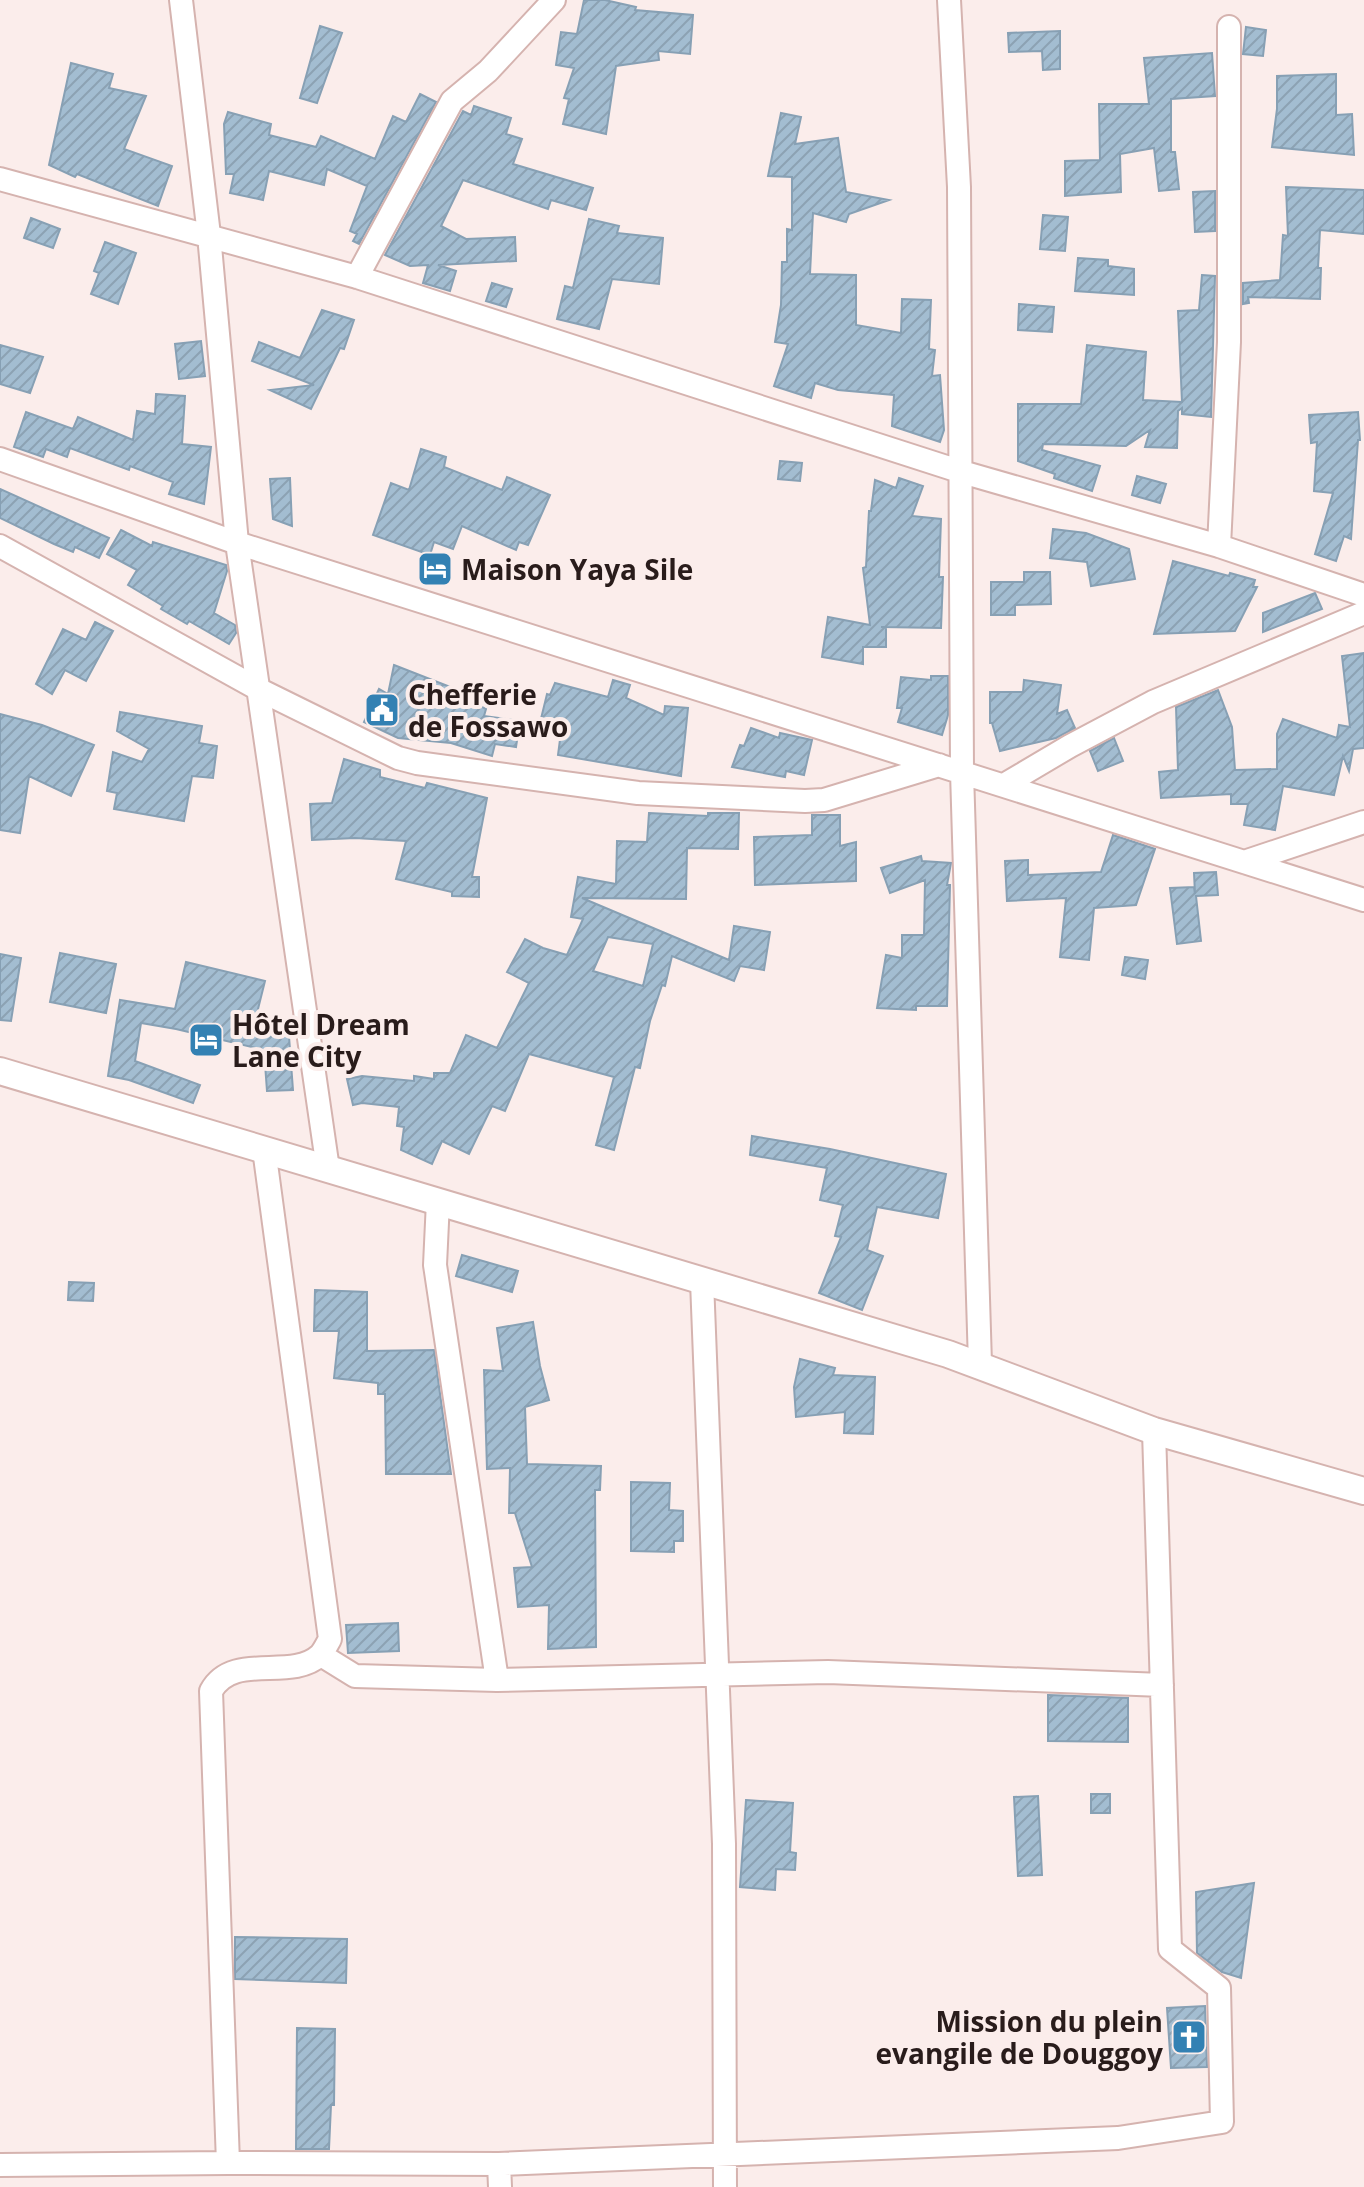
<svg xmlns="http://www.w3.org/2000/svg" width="1364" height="2187" font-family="'Open Sans',sans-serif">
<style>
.building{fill:url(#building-hatch);stroke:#87a0b4;stroke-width:2;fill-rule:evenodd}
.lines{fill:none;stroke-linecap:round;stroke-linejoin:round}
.minor-casing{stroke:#d5b3af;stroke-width:26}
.tertiary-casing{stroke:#d5b3af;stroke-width:30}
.minor{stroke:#fff;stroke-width:22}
.tertiary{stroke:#fff;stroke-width:26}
.labels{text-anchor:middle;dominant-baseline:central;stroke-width:8;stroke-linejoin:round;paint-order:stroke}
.poi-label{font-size:28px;font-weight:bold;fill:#291c1b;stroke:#fbedeb;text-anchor:start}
</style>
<defs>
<pattern id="building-hatch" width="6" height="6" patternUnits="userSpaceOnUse" patternTransform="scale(2)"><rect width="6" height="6" fill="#a3bdd1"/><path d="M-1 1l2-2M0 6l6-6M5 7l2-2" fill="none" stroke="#8ca2b3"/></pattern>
</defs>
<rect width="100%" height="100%" fill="#fbedeb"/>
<path class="building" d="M 584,0 L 605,0 L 636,7 L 635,10 L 693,15 L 690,54 L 658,51 L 659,60 L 616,66 L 606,134 L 563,124 L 569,99 L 564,98 L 574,68 L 556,65 L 561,32 L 577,34 Z
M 320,26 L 342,33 L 317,103 L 300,98 Z
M 1246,27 L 1266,30 L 1263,56 L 1243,54 Z
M 1060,31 L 1060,69 L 1043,70 L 1042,51 L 1009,52 L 1008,33 Z
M 1212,53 L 1215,96 L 1171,99 L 1171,152 L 1175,152 L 1179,189 L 1159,191 L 1154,148 L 1120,154 L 1121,192 L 1065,196 L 1065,161 L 1100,160 L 1099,104 L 1149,104 L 1144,58 Z
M 71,63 L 113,74 L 109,88 L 146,96 L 124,149 L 172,166 L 158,206 L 77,174 L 75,177 L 49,165 Z
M 1336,74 L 1336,115 L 1352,114 L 1354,155 L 1272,147 L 1277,109 L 1277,76 Z
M 420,94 L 436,102 L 359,244 L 353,241 L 357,234 L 350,231 L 367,186 L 327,169 L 324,185 L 269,171 L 263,200 L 230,193 L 234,174 L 226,174 L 224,124 L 228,112 L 271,124 L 269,135 L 316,147 L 321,136 L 375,159 L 393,116 L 406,122 Z
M 474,106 L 511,118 L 506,134 L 522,139 L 513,164 L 593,188 L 586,210 L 551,200 L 548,209 L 463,180 L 441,226 L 466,239 L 515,237 L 516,261 L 438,265 L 456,271 L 450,291 L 423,283 L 428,265 L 410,266 L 385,255 L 463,111 L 471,115 Z
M 781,113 L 801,117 L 795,144 L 838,138 L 846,192 L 889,200 L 849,214 L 846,222 L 813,213 L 810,274 L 856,275 L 856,325 L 901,333 L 902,299 L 931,300 L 929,349 L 935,350 L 932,376 L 940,375 L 944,430 L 940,442 L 892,426 L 894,395 L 838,390 L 815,383 L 811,398 L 774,386 L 788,344 L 775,342 L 781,305 L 782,262 L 787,262 L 787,229 L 792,230 L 792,177 L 768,176 Z
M 1286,187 L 1364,190 L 1364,234 L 1320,230 L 1318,268 L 1321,268 L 1320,299 L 1248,297 L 1249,303 L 1243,304 L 1243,283 L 1280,280 L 1283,235 L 1288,236 Z
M 1215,191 L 1215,231 L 1195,232 L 1193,192 Z
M 1043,215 L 1068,217 L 1065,251 L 1040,249 Z
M 31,218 L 60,229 L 53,248 L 24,238 Z
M 589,219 L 619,226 L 617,233 L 663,238 L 659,284 L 612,279 L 599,329 L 557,319 L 565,286 L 573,288 Z
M 105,242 L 136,253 L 118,304 L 91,294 L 99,273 L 94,271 Z
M 1078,258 L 1108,260 L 1108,266 L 1134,269 L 1134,295 L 1075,291 Z
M 1202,275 L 1215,276 L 1211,417 L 1182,414 L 1182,408 L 1178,411 L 1177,448 L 1145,447 L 1150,430 L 1126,446 L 1043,444 L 1042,450 L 1100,466 L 1092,491 L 1054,478 L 1055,474 L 1018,461 L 1018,404 L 1081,404 L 1087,345 L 1146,352 L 1143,400 L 1182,402 L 1178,311 L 1199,310 Z
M 492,283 L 512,289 L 506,307 L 486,301 Z
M 1019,304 L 1054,307 L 1052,332 L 1018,330 Z
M 322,310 L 354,320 L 344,349 L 340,348 L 311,409 L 270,390 L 314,385 L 252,361 L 259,342 L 300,358 Z
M 201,341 L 205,376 L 179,379 L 175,344 Z
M 0,345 L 43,357 L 30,393 L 0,384 Z
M 156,394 L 185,396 L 182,444 L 211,447 L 204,504 L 169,494 L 173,482 L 130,466 L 129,470 L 70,448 L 67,457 L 46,449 L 43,457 L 14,447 L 26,412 L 73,429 L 78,417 L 133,440 L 137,411 L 155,414 Z
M 1358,412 L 1360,440 L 1358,440 L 1351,539 L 1344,536 L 1336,561 L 1315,554 L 1333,493 L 1314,491 L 1317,442 L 1311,443 L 1309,415 Z
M 421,449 L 446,457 L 444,467 L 502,490 L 507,477 L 550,495 L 528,545 L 519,542 L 516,550 L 462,526 L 453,549 L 434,542 L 430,555 L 373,535 L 391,483 L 409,490 Z
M 780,461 L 802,463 L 800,481 L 778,479 Z
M 1137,476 L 1166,484 L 1160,503 L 1132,495 Z
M 290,478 L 292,526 L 273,519 L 270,479 Z
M 899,478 L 923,486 L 912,516 L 941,519 L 939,577 L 943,577 L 941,628 L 881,627 L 886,627 L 886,647 L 863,647 L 863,664 L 822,657 L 828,617 L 870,625 L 863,568 L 866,567 L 869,511 L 871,511 L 875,480 L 896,488 Z
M 0,489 L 109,538 L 99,558 L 75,547 L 73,552 L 54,544 L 0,518 Z
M 1053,529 L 1086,533 L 1129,549 L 1135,579 L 1091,586 L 1087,562 L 1050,558 Z
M 121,530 L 152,546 L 153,542 L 226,565 L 227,571 L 214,613 L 235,625 L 236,633 L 229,644 L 189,621 L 187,624 L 161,609 L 163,606 L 128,585 L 137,570 L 107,554 Z
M 1173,561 L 1229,576 L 1230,573 L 1255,580 L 1253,587 L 1257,587 L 1235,631 L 1154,634 Z
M 1024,572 L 1050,572 L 1051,604 L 1015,605 L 1015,615 L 991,615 L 991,582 L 1024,582 Z
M 1315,593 L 1322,609 L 1263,632 L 1263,613 Z
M 95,622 L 113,631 L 86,681 L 65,670 L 52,694 L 36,684 L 63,629 L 86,640 Z
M 1364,653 L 1364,748 L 1353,749 L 1349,771 L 1343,756 L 1334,795 L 1283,786 L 1275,830 L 1244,825 L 1248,804 L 1231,804 L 1231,794 L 1161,798 L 1159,772 L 1178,770 L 1176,707 L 1218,690 L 1232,727 L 1235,770 L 1277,769 L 1277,734 L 1283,719 L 1337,738 L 1339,725 L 1350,727 L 1342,656 Z
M 394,665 L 458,690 L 456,693 L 486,709 L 484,716 L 520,721 L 516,747 L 495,744 L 492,756 L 451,743 L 398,738 L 364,722 L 379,689 L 388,694 Z
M 931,676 L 948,676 L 948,715 L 942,735 L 898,722 L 902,708 L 897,708 L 901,677 L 931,680 Z
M 613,680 L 630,685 L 626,698 L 664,715 L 665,706 L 688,708 L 681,776 L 558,755 L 561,732 L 539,727 L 547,694 L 550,695 L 555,683 L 608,697 Z
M 1024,680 L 1061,685 L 1057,714 L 1067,710 L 1075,728 L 1056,738 L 1000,751 L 992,723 L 990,723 L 990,692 L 1023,692 Z
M 120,712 L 202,726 L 199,743 L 217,746 L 213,778 L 192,776 L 184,821 L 114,809 L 117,793 L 107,791 L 113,752 L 142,762 L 149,749 L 117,731 Z
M 0,714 L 42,725 L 94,745 L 71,796 L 29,776 L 20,833 L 0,830 Z
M 751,728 L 779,738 L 780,733 L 812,740 L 804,775 L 786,771 L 785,777 L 732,767 L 740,745 L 744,746 Z
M 1114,738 L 1123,761 L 1098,771 L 1090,751 Z
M 344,759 L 380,770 L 380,777 L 425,788 L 427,783 L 487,798 L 472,877 L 479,877 L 479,897 L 452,896 L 452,892 L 396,879 L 406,841 L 355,838 L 312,840 L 310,804 L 332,803 Z
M 649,813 L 708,816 L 708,813 L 739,813 L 738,849 L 687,848 L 686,899 L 582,898 L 729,960 L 734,926 L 770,932 L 764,970 L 740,966 L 734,981 L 672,956 L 665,986 L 662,985 L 650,1021 L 640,1068 L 635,1067 L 614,1150 L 596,1145 L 614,1077 L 529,1054 L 505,1111 L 492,1106 L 469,1154 L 442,1141 L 432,1164 L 401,1150 L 404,1127 L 397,1126 L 399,1107 L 362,1103 L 353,1105 L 347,1079 L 362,1076 L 414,1081 L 414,1076 L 434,1079 L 434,1073 L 450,1073 L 466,1035 L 497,1048 L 529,983 L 507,972 L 525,939 L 543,948 L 567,955 L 583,919 L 571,917 L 578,877 L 616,884 L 617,841 L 647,842 ZM 608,937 L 653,944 L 643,986 L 593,971 Z
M 812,815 L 840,815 L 840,846 L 856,842 L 856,881 L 755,885 L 754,837 L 812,835 Z
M 1113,835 L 1155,849 L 1136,905 L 1094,908 L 1089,960 L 1060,957 L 1066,898 L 1007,901 L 1005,861 L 1028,860 L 1028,875 L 1101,872 Z
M 921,856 L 922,861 L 951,863 L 947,885 L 950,885 L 947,1006 L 916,1006 L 916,1010 L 877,1008 L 886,955 L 902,958 L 902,935 L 924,935 L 925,880 L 890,893 L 881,868 Z
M 1216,872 L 1218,895 L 1196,896 L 1201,941 L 1177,944 L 1170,888 L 1194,887 L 1195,894 L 1194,873 Z
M 60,953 L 116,964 L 106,1013 L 50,1002 Z
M 0,954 L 21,958 L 11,1021 L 0,1020 Z
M 1125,957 L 1148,960 L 1145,979 L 1122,975 Z
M 186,962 L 265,981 L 254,1025 L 288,1023 L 293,1090 L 267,1091 L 264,1050 L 176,1029 L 141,1023 L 135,1061 L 200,1085 L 193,1103 L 129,1080 L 108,1076 L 120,1000 L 175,1009 Z
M 752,1136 L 830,1149 L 946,1174 L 938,1218 L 877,1207 L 867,1250 L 883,1256 L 862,1310 L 819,1293 L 841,1237 L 835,1236 L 843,1205 L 820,1200 L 827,1168 L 750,1155 Z
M 462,1255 L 518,1271 L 512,1292 L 456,1276 Z
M 69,1282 L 94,1283 L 93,1301 L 68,1300 Z
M 315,1290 L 367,1292 L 367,1351 L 434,1350 L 451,1474 L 386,1474 L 385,1394 L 378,1394 L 378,1383 L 334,1378 L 339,1331 L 314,1331 Z
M 533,1322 L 540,1366 L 549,1400 L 525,1407 L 527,1464 L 601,1466 L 600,1490 L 595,1490 L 596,1647 L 548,1649 L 549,1605 L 518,1607 L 514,1568 L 532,1567 L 515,1513 L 509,1513 L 510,1468 L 487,1469 L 484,1370 L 503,1371 L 497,1328 Z
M 800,1359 L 835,1368 L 833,1375 L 875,1377 L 873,1434 L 844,1433 L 845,1412 L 796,1417 L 794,1387 Z
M 631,1482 L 670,1483 L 669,1510 L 683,1511 L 683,1541 L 674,1541 L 674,1552 L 631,1551 Z
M 398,1623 L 399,1651 L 348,1653 L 346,1625 Z
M 1048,1695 L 1128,1698 L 1128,1742 L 1048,1741 Z
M 1091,1794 L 1110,1794 L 1110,1813 L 1091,1813 Z
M 1038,1796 L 1042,1875 L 1018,1876 L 1014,1797 Z
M 746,1800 L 793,1803 L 790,1852 L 796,1853 L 795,1870 L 776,1869 L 775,1890 L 740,1887 Z
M 1254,1883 L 1241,1978 L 1222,1972 L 1197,1953 L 1196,1892 Z
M 235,1937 L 347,1939 L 346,1983 L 235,1979 Z
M 1205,2006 L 1207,2067 L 1171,2068 L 1167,2008 Z
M 297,2028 L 335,2029 L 334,2105 L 331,2105 L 329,2149 L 296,2149 Z"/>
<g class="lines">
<defs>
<path id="minor" d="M 181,0 L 209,235 L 237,543 L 328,1169
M 949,0 L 959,187 L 962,772 L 980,1364
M 0,179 L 357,277 L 962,472 L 1219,546 L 1364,595
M 357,277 L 452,101 L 488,71 L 554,0
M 0,459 L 237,543 L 1364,900
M 0,546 L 258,689 L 398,758 L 417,763 L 638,793 L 805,801 L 824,800 L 939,765
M 1219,546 L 1229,342 L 1229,27
M 1004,785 L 1070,746 L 1153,702 L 1364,613
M 1244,862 L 1364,822
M 438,1201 L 435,1265 L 497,1680
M 702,1281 L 724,1844 L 725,2187
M 321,1655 L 355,1676 L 497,1680 L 828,1672 L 1162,1685
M 228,2163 L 211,1691 C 233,1651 291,1682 320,1655 C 324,1651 327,1644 330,1639 L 264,1149
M 499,2164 L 1118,2138 L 1222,2122 L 1219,1988 L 1170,1949 L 1154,1431
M 0,2165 L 228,2163 L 499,2164 L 500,2187"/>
<path id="tertiary" d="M 0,1071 L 948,1354 L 1154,1431 L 1364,1491"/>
</defs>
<use href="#minor" class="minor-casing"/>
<use href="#tertiary" class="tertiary-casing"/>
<use href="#minor" class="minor"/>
<use href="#tertiary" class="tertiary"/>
</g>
<defs>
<symbol id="hotel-square" viewBox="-11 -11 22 22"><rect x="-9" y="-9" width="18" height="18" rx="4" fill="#3381b3" stroke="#fbedeb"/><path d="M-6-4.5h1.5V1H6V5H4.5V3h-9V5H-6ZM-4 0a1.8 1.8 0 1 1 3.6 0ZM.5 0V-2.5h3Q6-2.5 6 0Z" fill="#fff"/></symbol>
<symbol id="civic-square" viewBox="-11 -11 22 22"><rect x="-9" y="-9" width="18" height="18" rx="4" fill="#3381b3" stroke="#fbedeb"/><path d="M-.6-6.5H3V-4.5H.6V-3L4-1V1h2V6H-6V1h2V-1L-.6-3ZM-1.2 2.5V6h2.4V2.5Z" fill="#fff"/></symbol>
<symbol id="church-square" viewBox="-11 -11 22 22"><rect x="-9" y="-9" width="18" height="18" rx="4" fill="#3381b3" stroke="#fbedeb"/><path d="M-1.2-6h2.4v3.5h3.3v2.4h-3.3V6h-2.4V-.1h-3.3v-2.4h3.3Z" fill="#fff"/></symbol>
</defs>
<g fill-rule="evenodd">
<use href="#hotel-square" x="415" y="549" width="40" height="40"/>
<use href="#civic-square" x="362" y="690" width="40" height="40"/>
<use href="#hotel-square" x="186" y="1020" width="40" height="40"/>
<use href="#church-square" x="1169" y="2017" width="40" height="40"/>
</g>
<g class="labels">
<g class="poi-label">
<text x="461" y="569">Maison Yaya Sile</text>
<text x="408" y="694">Chefferie<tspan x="408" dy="32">de Fossawo</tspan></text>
<text x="232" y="1024">Hôtel Dream<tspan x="232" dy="32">Lane City</tspan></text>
<text x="1163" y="2021" text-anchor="end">Mission du plein<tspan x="1163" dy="32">evangile de Douggoy</tspan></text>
</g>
</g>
</svg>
